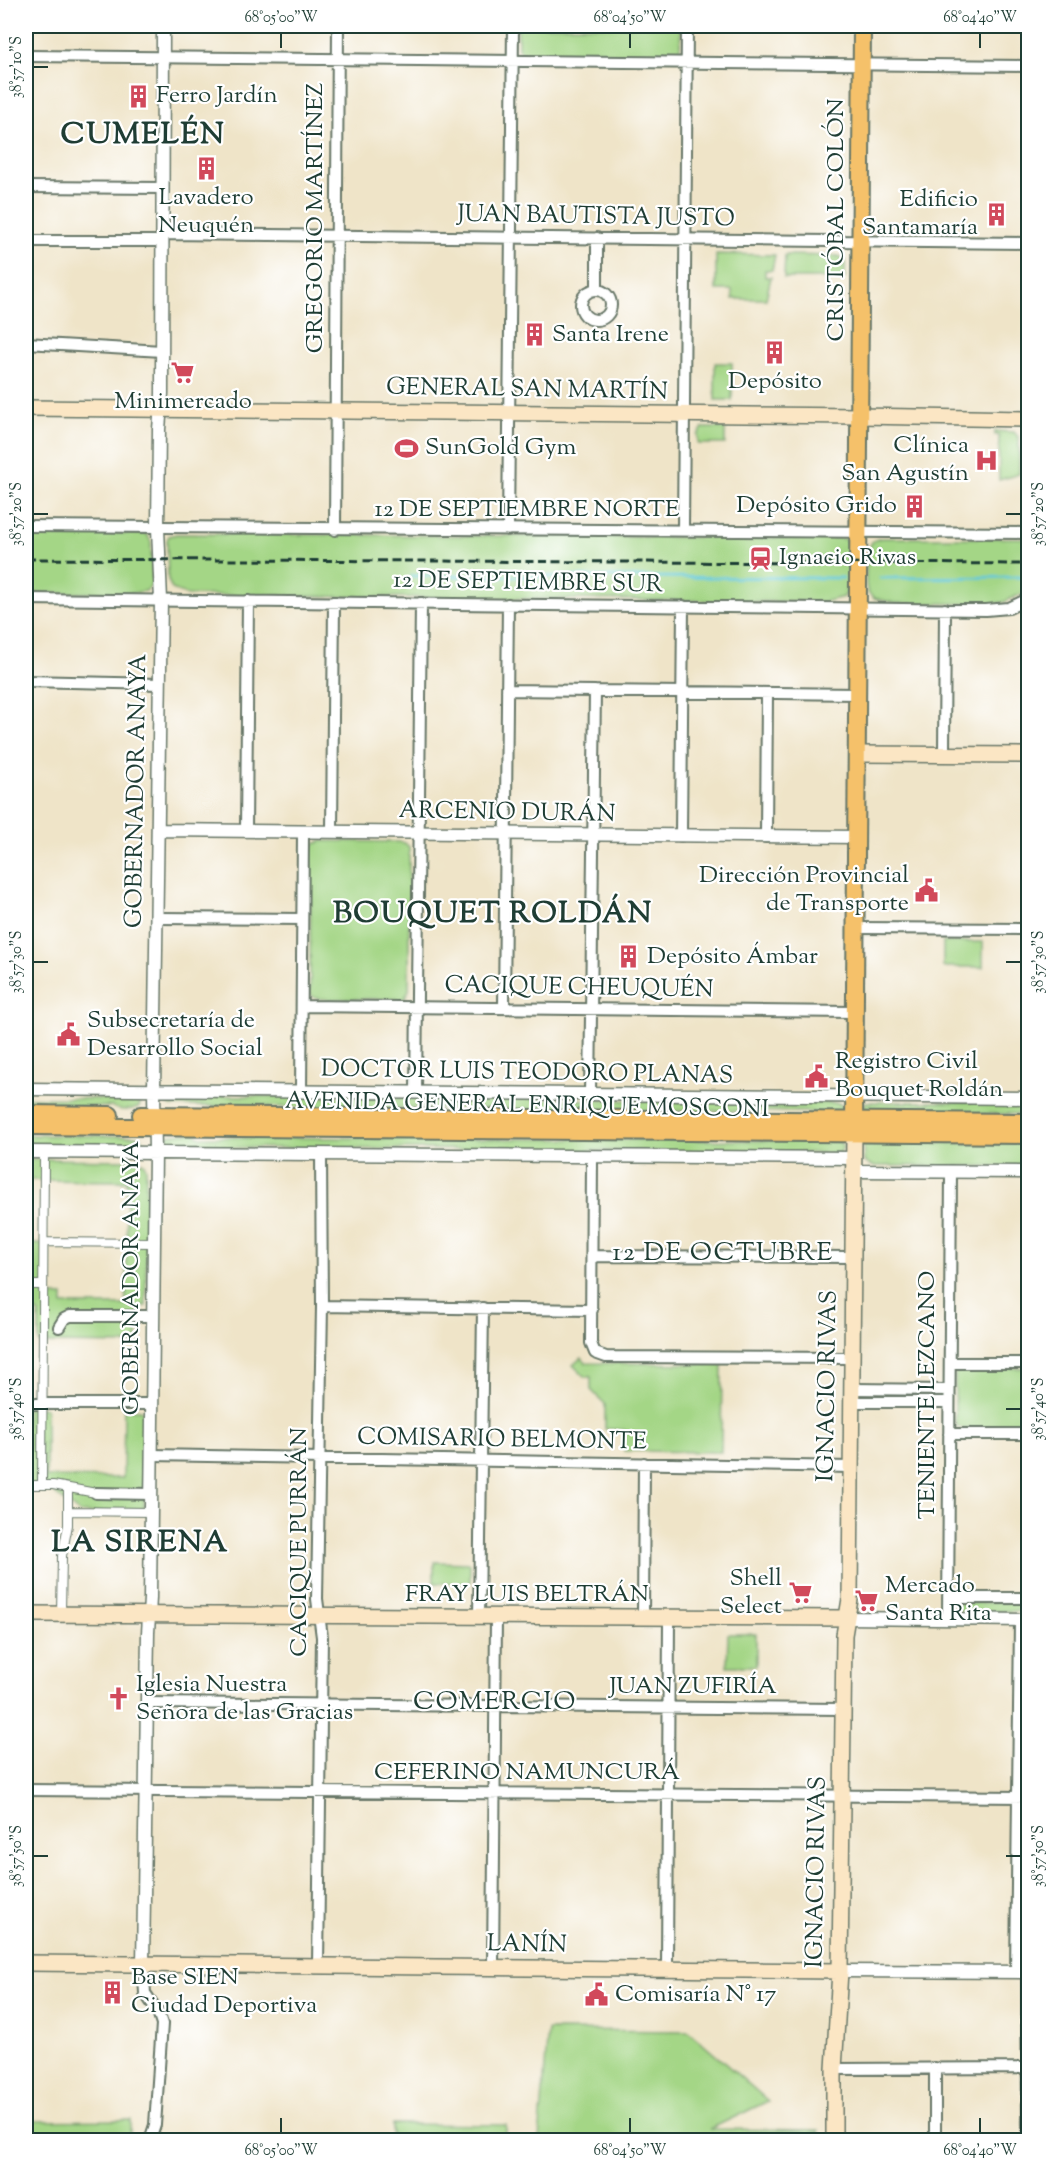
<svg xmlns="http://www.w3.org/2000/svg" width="1054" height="2166" font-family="'Sorts Mill Goudy',serif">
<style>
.green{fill:#a4d686;stroke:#628a5d;stroke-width:1.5}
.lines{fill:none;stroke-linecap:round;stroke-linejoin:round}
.stream{stroke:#60c9db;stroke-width:3}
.pedestrian-casing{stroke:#687768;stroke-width:10}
.minor-casing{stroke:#687768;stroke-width:14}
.tertiary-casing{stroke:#687768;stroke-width:15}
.secondary-casing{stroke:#687768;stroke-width:18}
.primary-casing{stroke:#687768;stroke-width:20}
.trunk-casing{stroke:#687768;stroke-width:20}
.pedestrian{stroke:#fff;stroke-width:8}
.minor{stroke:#fff;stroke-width:10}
.tertiary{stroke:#fff;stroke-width:12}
.secondary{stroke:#fbe6c4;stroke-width:15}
.primary{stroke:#f5c16b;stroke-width:16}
.trunk{stroke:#f5c16b;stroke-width:16}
.rail{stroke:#1f3d34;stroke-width:3;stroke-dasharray:9 4.5;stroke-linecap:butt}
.ticks{fill:none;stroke:#1f3d34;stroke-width:2}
.labels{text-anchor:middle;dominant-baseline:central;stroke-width:4.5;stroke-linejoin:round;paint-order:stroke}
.poi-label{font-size:24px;fill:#1f3d34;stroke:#fff;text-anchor:start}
.street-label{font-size:24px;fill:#1f3d34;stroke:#fff}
.neighbourhood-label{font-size:26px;letter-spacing:1.5px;fill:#1f3d34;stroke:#fff}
.district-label{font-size:30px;font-weight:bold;letter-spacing:1.5px;fill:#1f3d34;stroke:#fff}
.neatline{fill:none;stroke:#1f3d34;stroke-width:2}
.ticks-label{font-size:15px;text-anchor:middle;fill:#1f3d34}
</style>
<rect width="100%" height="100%" fill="#fff"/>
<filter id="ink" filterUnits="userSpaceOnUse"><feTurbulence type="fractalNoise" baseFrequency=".0167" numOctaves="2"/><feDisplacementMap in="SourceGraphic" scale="12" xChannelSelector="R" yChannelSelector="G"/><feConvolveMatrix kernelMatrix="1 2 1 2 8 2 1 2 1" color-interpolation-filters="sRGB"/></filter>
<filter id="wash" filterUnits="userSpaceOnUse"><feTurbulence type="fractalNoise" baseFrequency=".008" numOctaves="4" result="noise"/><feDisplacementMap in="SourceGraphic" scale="24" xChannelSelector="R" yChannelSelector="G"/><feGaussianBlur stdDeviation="1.35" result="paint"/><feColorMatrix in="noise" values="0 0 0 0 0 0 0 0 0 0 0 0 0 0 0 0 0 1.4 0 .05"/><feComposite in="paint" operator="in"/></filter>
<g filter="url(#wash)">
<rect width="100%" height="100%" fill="#efe4c8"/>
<path class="green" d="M 518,26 L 681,26 L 680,50 L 679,53 L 673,55 L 523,54 L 518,49 Z
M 716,254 L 775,255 L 772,270 L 765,270 L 765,277 L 771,277 L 766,299 L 733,299 L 732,290 L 716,290 Z
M 785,255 L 839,256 L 845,262 L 845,278 L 784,278 Z
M 715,363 L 732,363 L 732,400 L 715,400 Z
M 703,428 L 725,428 L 725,444 L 698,444 L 698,435 Z
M 995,431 L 1014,432 L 1019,438 L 1019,474 L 999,480 L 999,435 L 995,435 Z
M 26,532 L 147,534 L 151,542 L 152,585 L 146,591 L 134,593 L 26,593 Z
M 176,534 L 839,538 L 845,539 L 848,544 L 849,588 L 844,597 L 823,602 L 187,595 L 172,589 L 168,580 L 167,540 L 169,536 Z
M 881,538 L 1028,538 L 1028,591 L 1004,602 L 993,604 L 894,603 L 874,598 L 868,593 C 864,585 866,550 872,542 C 875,539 877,539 881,538 Z
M 322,841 L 400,842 L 405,843 L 409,847 L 409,990 L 404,999 L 323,999 L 315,998 L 310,994 L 311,852 L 314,844 Z
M 943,942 L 983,942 L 983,967 L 943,967 Z
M 171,1095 L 838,1103 L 843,1106 L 844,1110 L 842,1114 L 818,1115 L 814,1112 L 171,1106 L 167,1103 L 166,1100 Z
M 26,1098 L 135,1099 L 138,1100 L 140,1104 L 139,1107 C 133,1111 118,1111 112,1107 L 26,1106 Z
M 866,1102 L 1028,1102 L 1028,1114 L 868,1113 L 863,1108 Z
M 193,1132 L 200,1137 L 836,1141 L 840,1142 L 843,1147 L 840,1153 L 173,1147 L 167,1143 L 168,1135 Z
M 26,1135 L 137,1136 L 142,1138 L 143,1142 L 139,1147 L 26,1147 Z
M 888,1138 L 892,1142 L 1028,1143 L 1028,1166 L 873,1166 L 864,1162 L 863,1146 L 866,1140 Z
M 26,1159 L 137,1160 L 144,1163 L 146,1169 L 146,1306 L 138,1306 L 137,1344 L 39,1343 L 39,1314 L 34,1310 L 26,1310 L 26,1244 L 48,1244 L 48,1296 L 63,1296 L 63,1305 L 126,1305 L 127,1181 L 26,1180 Z
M 581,1358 L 586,1363 L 722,1364 L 721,1452 L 624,1451 L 624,1430 L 605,1429 L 605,1404 L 591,1390 L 591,1377 L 585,1377 L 573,1365 Z
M 960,1368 L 1028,1368 L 1028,1429 L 964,1429 L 957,1426 L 955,1420 L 955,1375 L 957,1369 Z
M 26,1408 L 46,1408 L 46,1477 L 123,1478 L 124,1409 L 141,1410 L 145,1417 L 144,1514 L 79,1513 L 48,1488 L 26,1488 Z
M 434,1562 L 470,1563 L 470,1583 L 434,1583 Z
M 1028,1602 L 1028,1611 L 960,1611 L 956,1608 L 957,1603 Z
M 728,1634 L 756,1634 L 756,1666 L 727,1666 Z
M 548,2030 L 688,2031 L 768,2101 L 710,2129 L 819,2130 L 819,2140 L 539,2140 Z
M 130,2120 L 130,2140 L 26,2140 L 26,2121 Z
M 392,2124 L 506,2125 L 506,2140 L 392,2140 Z"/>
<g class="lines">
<path class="stream" d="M 411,576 L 843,578
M 880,578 L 1028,577"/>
</g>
</g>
<g filter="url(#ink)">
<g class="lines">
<defs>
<path id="pedestrian" d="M 44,1242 L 154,1243
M 26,1285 L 43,1285
M 26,1485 L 53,1485 L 96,1493
M 42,1485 L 44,1153
M 68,1511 L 151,1512
M 61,1614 L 62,1556 L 68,1525 L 68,1488"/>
<path id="minor" d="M 26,56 L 1028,66
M 26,187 L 163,188
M 163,234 L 1028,243
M 26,241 L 163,241
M 597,290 L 597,238
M581 305a15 15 0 1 1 30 0a15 15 0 1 1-30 0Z
M 26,343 L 162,351
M 26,526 L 1028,533
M 335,530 L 338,26
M 508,530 L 513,26
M 683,531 L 687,26
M 26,599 L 986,610 L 1009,608 L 1028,599
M 26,681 L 160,684
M 507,690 L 857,694
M 944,754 L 945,609
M 246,831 L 248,601
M 332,832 L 334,602
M 681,836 L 683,606
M 766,837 L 767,693
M 156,918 L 302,919
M 856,928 L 1028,929
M 302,1006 L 855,1012
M 504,1008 L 508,604
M 301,1092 L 303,832
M 416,1093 L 421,603
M 590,1095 L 595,691
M 592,1156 L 591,1343 L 595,1353 L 606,1357 L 852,1358
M 592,1256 L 853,1257
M 322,1306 L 592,1310
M 59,1327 L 64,1319 L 70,1316 L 153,1316
M 950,1363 L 1028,1363
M 852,1389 L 949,1390
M 852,1402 L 949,1402
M 26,1404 L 152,1404
M 949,1434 L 1028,1434
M 152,1455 L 851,1467
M 96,1493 L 151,1494
M 948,1598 L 1028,1598
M 479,1617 L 483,1308
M 643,1618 L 644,1463
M 948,1619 L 951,1171
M 147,1703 L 843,1709
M 26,1790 L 1028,1797
M 143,1964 L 145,1993 L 158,2012 L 162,2024 L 155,2125 L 150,2140
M 318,1966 L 322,1637 L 317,1599 L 322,1306 L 321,1154
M 493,1968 L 496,1617
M 667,1969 L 669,1618
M 1016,1972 L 1020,1620
M 1027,1972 L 1028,2140
M 935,2068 L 935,2140
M 834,2069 L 1028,2068"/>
<path id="tertiary" d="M 158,830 L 856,837
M 26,1089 L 1028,1098
M 26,1152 L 854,1158
M 854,1171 L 1028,1172
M 846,1618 L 1028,1620
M 143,1964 L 148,1633 L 150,1598 L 155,1153 L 154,1090 L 161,600 L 158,528 L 159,429 L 162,394 L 163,26
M 840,1971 L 1028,1972"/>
<path id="secondary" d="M 26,408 L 860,416 L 1028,419
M 857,754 L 1028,755
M 26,1614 L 846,1618
M 26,1963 L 840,1971
M 834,2140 L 834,2069 L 840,1971 L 844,1635 L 850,1599 L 854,1133"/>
<path id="primary" d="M 854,1133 L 862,26"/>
<path id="trunk" d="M 26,1114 L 110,1115
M 141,1115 L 1028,1122
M 26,1126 L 1028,1135"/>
</defs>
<use href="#pedestrian" class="pedestrian-casing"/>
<use href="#minor" class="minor-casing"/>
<use href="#tertiary" class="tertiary-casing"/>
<use href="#secondary" class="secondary-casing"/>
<use href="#primary" class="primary-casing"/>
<use href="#trunk" class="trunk-casing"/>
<use href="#pedestrian" class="pedestrian"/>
<use href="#minor" class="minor"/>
<use href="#tertiary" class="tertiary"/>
<use href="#secondary" class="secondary"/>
<use href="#primary" class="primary"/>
<use href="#trunk" class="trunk"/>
<path class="rail" d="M 26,559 L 1028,564"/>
</g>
</g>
<path class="ticks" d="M 281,33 L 281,48M 630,33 L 630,48M 980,33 L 980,48M 33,67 L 48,67M 33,514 L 48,514M 1006,514 L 1021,514M 33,962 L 48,962M 1006,962 L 1021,962M 33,1409 L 48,1409M 1006,1409 L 1021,1409M 33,1856 L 48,1856M 1006,1856 L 1021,1856M 281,2118 L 281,2133M 630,2118 L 630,2133M 980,2118 L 980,2133"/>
<defs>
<symbol id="building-bare" viewBox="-9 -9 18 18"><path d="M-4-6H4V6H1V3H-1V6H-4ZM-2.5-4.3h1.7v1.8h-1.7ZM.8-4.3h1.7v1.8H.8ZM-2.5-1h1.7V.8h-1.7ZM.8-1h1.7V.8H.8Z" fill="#d1495b" stroke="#fff" stroke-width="2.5" paint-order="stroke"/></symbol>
<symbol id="supermarket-bare" viewBox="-9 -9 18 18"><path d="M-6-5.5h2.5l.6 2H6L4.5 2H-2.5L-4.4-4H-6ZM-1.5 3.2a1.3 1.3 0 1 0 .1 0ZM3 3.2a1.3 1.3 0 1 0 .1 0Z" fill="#d1495b" stroke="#fff" stroke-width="2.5" paint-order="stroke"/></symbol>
<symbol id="stadium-bare" viewBox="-9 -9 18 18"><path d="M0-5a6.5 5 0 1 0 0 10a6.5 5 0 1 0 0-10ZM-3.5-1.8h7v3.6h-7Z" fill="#d1495b" stroke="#fff" stroke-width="2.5" paint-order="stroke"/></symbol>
<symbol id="hospital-bare" viewBox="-9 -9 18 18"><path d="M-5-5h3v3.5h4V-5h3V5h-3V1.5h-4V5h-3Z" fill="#d1495b" stroke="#fff" stroke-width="2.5" paint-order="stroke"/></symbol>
<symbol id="station-bare" viewBox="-9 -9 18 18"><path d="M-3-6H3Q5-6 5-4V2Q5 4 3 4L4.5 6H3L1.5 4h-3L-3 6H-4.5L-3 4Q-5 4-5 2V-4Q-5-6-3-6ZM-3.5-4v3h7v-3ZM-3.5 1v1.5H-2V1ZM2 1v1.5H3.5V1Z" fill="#d1495b" stroke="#fff" stroke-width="2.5" paint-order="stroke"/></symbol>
<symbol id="civic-bare" viewBox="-9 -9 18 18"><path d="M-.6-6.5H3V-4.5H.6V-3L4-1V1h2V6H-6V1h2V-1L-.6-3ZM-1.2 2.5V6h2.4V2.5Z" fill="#d1495b" stroke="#fff" stroke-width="2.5" paint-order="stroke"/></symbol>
<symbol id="church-bare" viewBox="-9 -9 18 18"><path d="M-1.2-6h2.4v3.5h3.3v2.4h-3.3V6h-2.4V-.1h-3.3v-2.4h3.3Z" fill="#d1495b" stroke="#fff" stroke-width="2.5" paint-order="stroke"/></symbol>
</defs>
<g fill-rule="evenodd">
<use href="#building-bare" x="122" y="80" width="33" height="33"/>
<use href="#building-bare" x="190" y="152" width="33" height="33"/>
<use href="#building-bare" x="980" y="198" width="33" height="33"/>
<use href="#building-bare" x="518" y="318" width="33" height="33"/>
<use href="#building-bare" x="758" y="336" width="33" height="33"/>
<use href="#supermarket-bare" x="166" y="356" width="33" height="33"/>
<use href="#stadium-bare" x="390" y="432" width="33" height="33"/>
<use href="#hospital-bare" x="970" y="444" width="33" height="33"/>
<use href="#building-bare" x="898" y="490" width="33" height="33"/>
<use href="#station-bare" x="744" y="542" width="33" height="33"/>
<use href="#civic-bare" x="910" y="874" width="33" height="33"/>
<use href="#building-bare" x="612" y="940" width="33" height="33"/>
<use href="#civic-bare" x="52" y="1018" width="33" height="33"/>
<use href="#civic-bare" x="800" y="1060" width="33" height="33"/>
<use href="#supermarket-bare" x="784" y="1576" width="33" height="33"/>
<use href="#supermarket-bare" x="850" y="1584" width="33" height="33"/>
<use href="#church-bare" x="102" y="1682" width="33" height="33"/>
<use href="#building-bare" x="96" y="1976" width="33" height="33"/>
<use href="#civic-bare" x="580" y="1978" width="33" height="33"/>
</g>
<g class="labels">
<g class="poi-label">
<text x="156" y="96">Ferro Jardín</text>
<text x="206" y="198" text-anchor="middle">Lavadero<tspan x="206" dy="28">Neuquén</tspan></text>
<text x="978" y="200" text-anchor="end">Edificio<tspan x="978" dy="28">Santamaría</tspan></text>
<text x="552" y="335">Santa Irene</text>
<text x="775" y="382" text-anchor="middle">Depósito</text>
<text x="183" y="402" text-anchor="middle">Minimercado</text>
<text x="969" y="446" text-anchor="end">Clínica<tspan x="969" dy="28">San Agustín</tspan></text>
<text x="425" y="448">SunGold Gym</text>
<text x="897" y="506" text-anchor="end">Depósito Grido</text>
<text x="779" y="558">Ignacio Rivas</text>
<text x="909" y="876" text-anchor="end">Dirección Provincial<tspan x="909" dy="28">de Transporte</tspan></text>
<text x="647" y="957">Depósito Ámbar</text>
<text x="87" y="1021">Subsecretaría de<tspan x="87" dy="28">Desarrollo Social</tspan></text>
<text x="835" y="1062">Registro Civil<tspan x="835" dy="28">Bouquet Roldán</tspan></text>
<text x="782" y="1579" text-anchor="end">Shell<tspan x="782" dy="28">Select</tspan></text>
<text x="885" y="1586">Mercado<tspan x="885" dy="28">Santa Rita</tspan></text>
<text x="136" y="1685">Iglesia Nuestra<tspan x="136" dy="28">Señora de las Gracias</tspan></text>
<text x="131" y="1978">Base SIEN<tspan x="131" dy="28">Ciudad Deportiva</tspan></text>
<text x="615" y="1995">Comisaría N° 17</text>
</g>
<g class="street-label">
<text transform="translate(596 217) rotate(1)">JUAN BAUTISTA JUSTO</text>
<text transform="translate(316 218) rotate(-90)">GREGORIO MARTÍNEZ</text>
<text transform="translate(837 220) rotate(-90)">CRISTÓBAL COLÓN</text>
<text transform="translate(527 390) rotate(1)">GENERAL SAN MARTÍN</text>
<text x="527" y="510">12 DE SEPTIEMBRE NORTE</text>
<text transform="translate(528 583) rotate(1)">12 DE SEPTIEMBRE SUR</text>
<text transform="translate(137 791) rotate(-89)">GOBERNADOR ANAYA</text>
<text transform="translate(507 813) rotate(1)">ARCENIO DURÁN</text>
<text transform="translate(579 988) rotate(1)">CACIQUE CHEUQUÉN</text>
<text transform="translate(527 1073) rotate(1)">DOCTOR LUIS TEODORO PLANAS</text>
<text transform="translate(527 1106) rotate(1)">AVENIDA GENERAL ENRIQUE MOSCONI</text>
<text transform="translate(132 1278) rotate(-90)">GOBERNADOR ANAYA</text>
<text transform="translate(828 1386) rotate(-89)">IGNACIO RIVAS</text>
<text transform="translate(928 1395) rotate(-90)">TENIENTE LEZCANO</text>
<text transform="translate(502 1440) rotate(1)">COMISARIO BELMONTE</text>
<text transform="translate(300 1542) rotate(-90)">CACIQUE PURRÁN</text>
<text x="527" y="1595">FRAY LUIS BELTRÁN</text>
<text x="693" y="1687">JUAN ZUFIRÍA</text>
<text x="527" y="1773">CEFERINO NAMUNCURÁ</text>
<text transform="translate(817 1872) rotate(-89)">IGNACIO RIVAS</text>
<text transform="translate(527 1945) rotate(1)">LANÍN</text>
</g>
<g class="neighbourhood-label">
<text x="723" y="1253">12 DE OCTUBRE</text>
<text x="495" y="1702">COMERCIO</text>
</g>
<g class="district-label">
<text x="143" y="135">CUMELÉN</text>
<text x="493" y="914">BOUQUET ROLDÁN</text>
<text x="140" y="1543">LA SIRENA</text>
</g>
</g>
<rect width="1054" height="2166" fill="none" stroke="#fff" stroke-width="66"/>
<rect x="33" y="33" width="988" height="2100" class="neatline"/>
<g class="ticks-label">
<text x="281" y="22">68°05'00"W</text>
<text x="630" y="22">68°04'50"W</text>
<text x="980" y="22">68°04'40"W</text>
<text transform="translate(16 67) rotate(-90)" y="5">38°57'10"S</text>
<text transform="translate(16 514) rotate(-90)" y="5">38°57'20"S</text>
<text transform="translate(1038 514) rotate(-90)" y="5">38°57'20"S</text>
<text transform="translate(16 962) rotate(-90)" y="5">38°57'30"S</text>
<text transform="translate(1038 962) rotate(-90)" y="5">38°57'30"S</text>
<text transform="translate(16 1409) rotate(-90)" y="5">38°57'40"S</text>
<text transform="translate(1038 1409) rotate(-90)" y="5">38°57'40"S</text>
<text transform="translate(16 1856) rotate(-90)" y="5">38°57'50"S</text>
<text transform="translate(1038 1856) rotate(-90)" y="5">38°57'50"S</text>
<text x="281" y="2155">68°05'00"W</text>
<text x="630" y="2155">68°04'50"W</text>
<text x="980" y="2155">68°04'40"W</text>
</g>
</svg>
